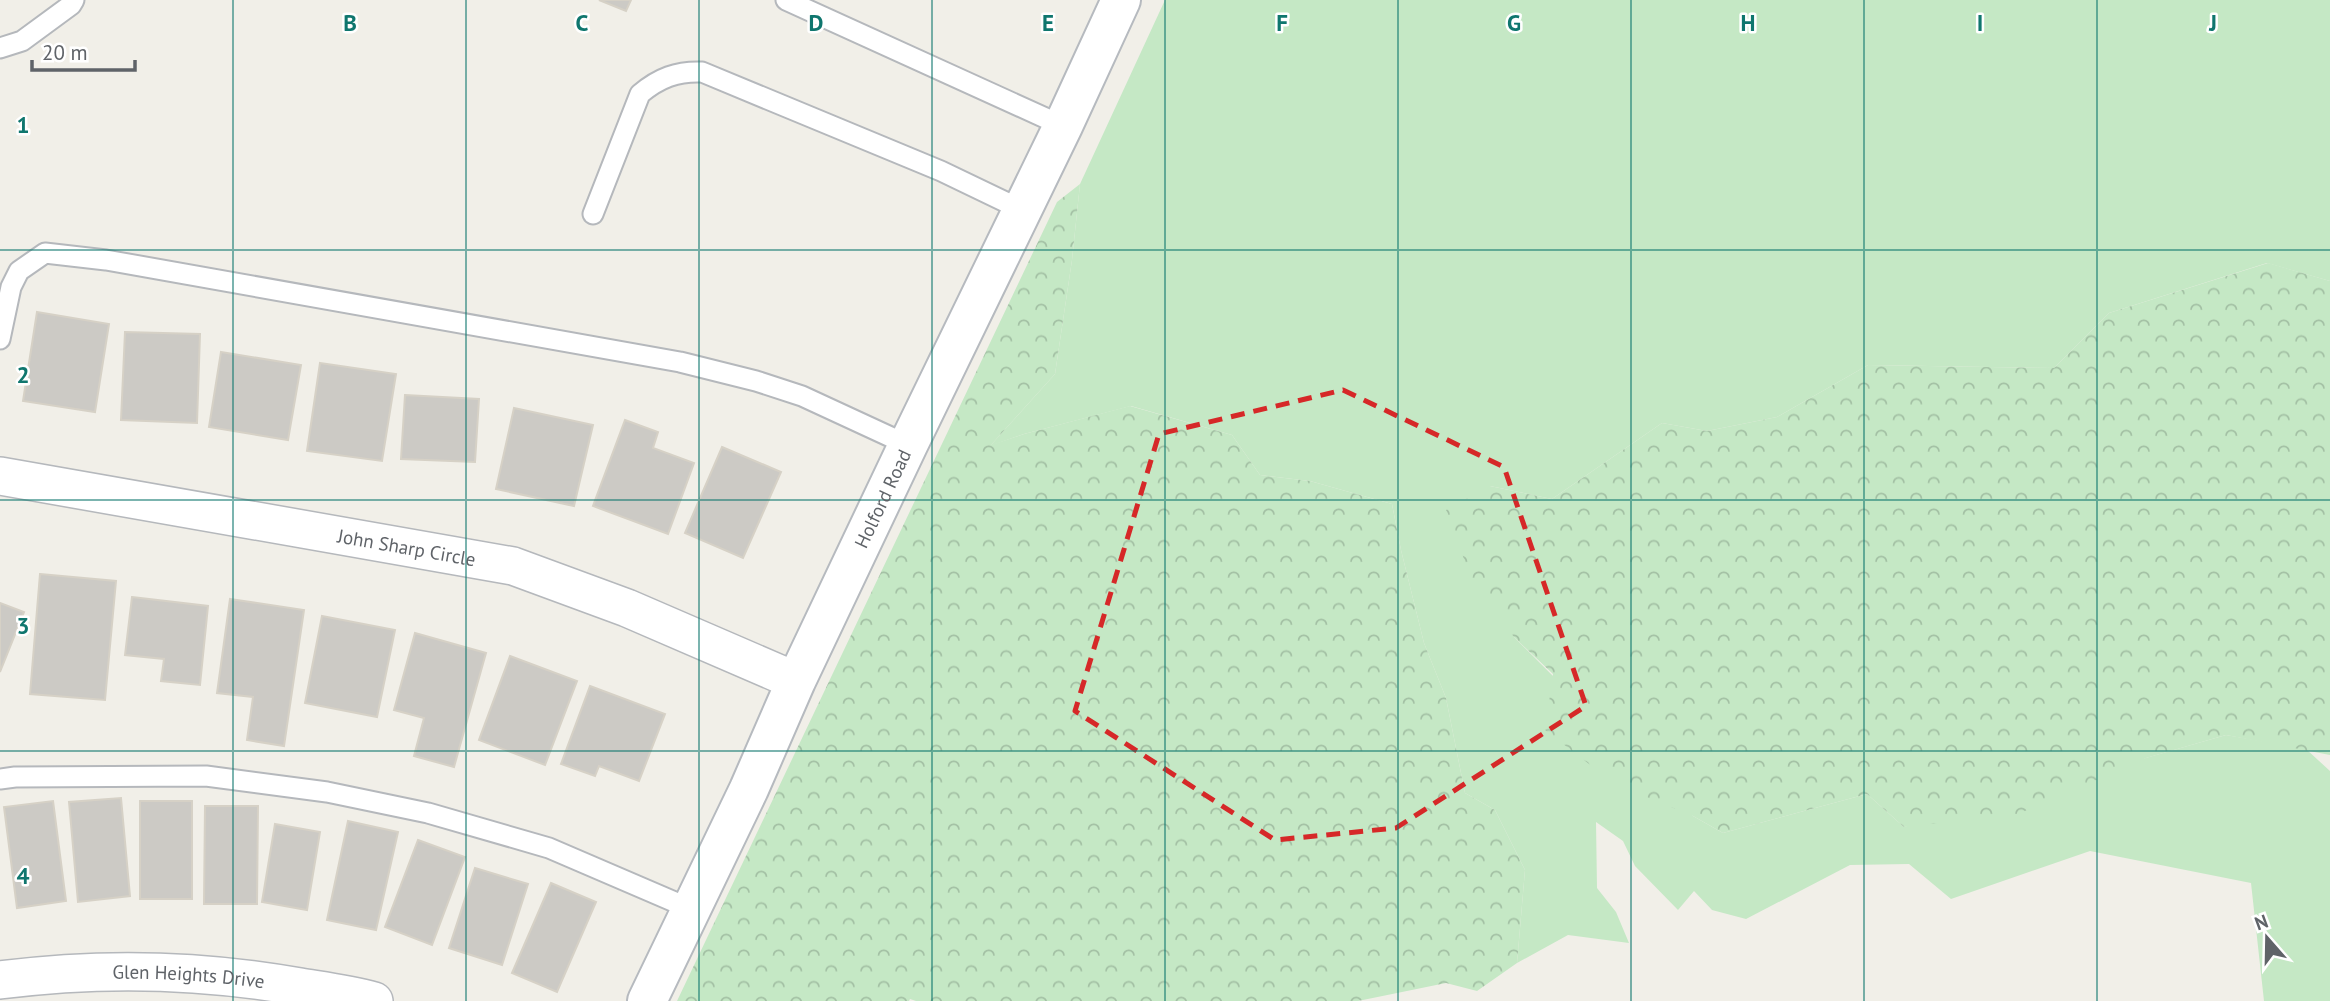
<svg xmlns="http://www.w3.org/2000/svg" width="2330" height="1001" font-family="'PT Sans',sans-serif">
<style>
.green{fill:#c5e8c5}
.forest{fill:url(#forest-crowns)}
.building{fill:#cccac5;stroke:#d6d1c6;stroke-width:2}
.lines{fill:none;stroke-linecap:round;stroke-linejoin:round}
.lane-casing{stroke:#b5b8bc;stroke-width:23}
.street-casing{stroke:#b5b8bc;stroke-width:40}
.secondary-casing{stroke:#b6babf;stroke-width:42}
.lane{stroke:#fff;stroke-width:19}
.street{stroke:#fff;stroke-width:37}
.secondary{stroke:#fff;stroke-width:38}
.marked{fill:none;stroke:#d62828;stroke-width:5;stroke-dasharray:14 9;stroke-linejoin:round}
.grid{fill:none;stroke:#0f766e;stroke-width:2;stroke-opacity:0.55}
.labels{text-anchor:middle;dominant-baseline:central;stroke-width:5;stroke-linejoin:round;paint-order:stroke}
.street-label{font-size:19px;fill:#5f6368;stroke:#fff}
.grid-label{font-size:23px;text-anchor:middle;font-weight:bold;fill:#0f766e;stroke:#fff;stroke-width:5;stroke-linejoin:round;paint-order:stroke}
</style>
<defs>
<pattern id="forest-crowns" width="20" height="18" patternUnits="userSpaceOnUse" patternTransform="scale(1.75)"><rect width="20" height="18" fill="#c5e8c5"/><path d="M2 6a3 3 0 1 1 6 0M12 15a3 3 0 1 1 6 0" fill="none" stroke="#a3c0a4"/></pattern>
</defs>
<rect width="100%" height="100%" fill="#f1efe8"/>
<path class="green" d="M 1165,0 L 2330,0 L 2330,281 L 2267,263 L 2109,313 L 2054,368 L 1868,365 L 1777,417 L 1707,431 L 1662,423 L 1552,499 L 1490,486 L 1514,637 L 1693,816 L 1723,833 L 1867,794 L 1904,827 L 2226,735 L 2306,749 L 2330,771 L 2330,1001 L 2264,1001 L 2251,883 L 2090,851 L 1951,899 L 1909,864 L 1850,865 L 1746,919 L 1712,910 L 1694,891 L 1678,910 L 1635,866 L 1623,841 L 1596,822 L 1597,888 L 1616,912 L 1629,943 L 1568,935 L 1517,963 L 1525,870 L 1495,810 L 1465,793 L 1446,698 L 1424,643 L 1401,550 L 1392,504 L 1310,481 L 1260,475 L 1232,435 L 1131,406 L 1024,434 L 990,446 L 1055,374 L 1072,260 L 1080,184 Z"/>
<path class="forest" d="M 1080,184 L 1072,260 L 1055,374 L 991,445 L 1024,434 L 1130,406 L 1232,435 L 1260,475 L 1310,481 L 1392,504 L 1401,550 L 1424,643 L 1446,698 L 1465,793 L 1495,810 L 1525,870 L 1517,963 L 1477,991 L 1446,983 L 1358,1001 L 916,1001 L 910,999 L 909,1001 L 677,1001 L 1057,202 Z
M 2268,263 L 2330,281 L 2330,755 L 2226,735 L 2146,758 L 2018,814 L 1904,827 L 1867,794 L 1723,833 L 1693,816 L 1615,784 L 1545,730 L 1553,674 L 1514,637 L 1472,581 L 1446,510 L 1490,486 L 1552,499 L 1662,423 L 1707,431 L 1777,417 L 1868,365 L 2054,368 L 2109,313 Z"/>
<path class="building" d="M 599,0 L 631,0 L 626,11 Z
M 37,312 L 109,324 L 95,412 L 23,401 Z
M 125,332 L 200,334 L 197,423 L 121,420 Z
M 221,352 L 301,365 L 288,440 L 209,427 Z
M 320,363 L 396,374 L 382,461 L 307,451 Z
M 405,395 L 479,399 L 475,462 L 401,459 Z
M 514,408 L 593,425 L 574,506 L 496,489 Z
M 625,420 L 658,432 L 653,448 L 694,463 L 668,534 L 593,506 Z
M 722,447 L 781,472 L 743,558 L 685,533 Z
M 40,574 L 116,581 L 105,700 L 30,694 Z
M 132,597 L 208,606 L 200,685 L 161,681 L 164,659 L 125,655 Z
M 230,599 L 304,610 L 284,746 L 247,740 L 253,697 L 217,693 Z
M 0,603 L 24,612 L 0,672 Z
M 322,616 L 395,630 L 377,717 L 305,703 Z
M 415,633 L 486,653 L 454,767 L 414,756 L 424,718 L 394,710 Z
M 510,656 L 577,681 L 545,765 L 479,740 Z
M 590,686 L 665,714 L 639,781 L 599,766 L 595,776 L 561,764 Z
M 121,798 L 130,896 L 78,902 L 69,802 Z
M 53,801 L 66,901 L 17,908 L 4,807 Z
M 140,801 L 192,801 L 192,899 L 140,899 Z
M 205,806 L 258,806 L 257,904 L 204,904 Z
M 348,821 L 398,832 L 376,930 L 327,920 Z
M 275,824 L 320,832 L 307,910 L 262,902 Z
M 418,840 L 465,857 L 432,945 L 385,927 Z
M 475,868 L 528,884 L 502,965 L 449,948 Z
M 551,883 L 596,902 L 557,992 L 512,973 Z"/>
<g class="lines">
<defs>
<path id="lane" d="M 786,0 L 1063,126
M 0,48 L 22,41 L 71,5 L 74,0
M 593,214 L 640,94 C 659,78 677,71 702,72 L 941,171 L 1022,210
M 0,339 L 11,287 L 19,271 L 45,253 L 106,260 L 680,362 L 756,381 L 802,396 L 908,445
M 0,779 L 15,777 L 206,776 L 327,792 L 428,813 L 549,848 L 691,909"/>
<g id="street">
<path id="s1" d="M 0,476 L 513,566 L 627,608 L 796,681"/>
<path id="s2" d="M 0,980 C 100,967 200,969 300,987 C 325,991 350,994 374,1001"/>
</g>
<g id="secondary">
<path id="s3" d="M 647,1001 L 749,789 L 796,681 L 908,445 L 1063,126 L 1121,0"/>
</g>
</defs>
<use href="#lane" class="lane-casing"/>
<use href="#street" class="street-casing"/>
<use href="#secondary" class="secondary-casing"/>
<use href="#lane" class="lane"/>
<use href="#street" class="street"/>
<use href="#secondary" class="secondary"/>
</g>
<path class="marked" d="M 1343,390 L 1504,467 L 1586,706 L 1396,828 L 1275,840 L 1075,711 L 1159,434 Z"/>
<path class="grid" d="M 233,0 L 233,1001M 466,0 L 466,1001M 699,0 L 699,1001M 932,0 L 932,1001M 1165,0 L 1165,1001M 1398,0 L 1398,1001M 1631,0 L 1631,1001M 1864,0 L 1864,1001M 2097,0 L 2097,1001M 0,250 L 2330,250M 0,500 L 2330,500M 0,751 L 2330,751"/>
<g class="labels">
<g class="street-label">
<text stroke="none"><textPath href="#s3" startOffset="555">Holford Road</textPath></text>
<text stroke="none"><textPath href="#s1" startOffset="413">John Sharp Circle</textPath></text>
<text stroke="none"><textPath href="#s2" startOffset="189">Glen Heights Drive</textPath></text>
</g>
</g>
<g class="grid-label">
<text x="350" y="31">B</text>
<text x="582" y="31">C</text>
<text x="816" y="31">D</text>
<text x="1048" y="31">E</text>
<text x="1282" y="31">F</text>
<text x="1514" y="31">G</text>
<text x="1748" y="31">H</text>
<text x="1980" y="31">I</text>
<text x="2213" y="31">J</text>
<text x="23" y="133">1</text>
<text x="23" y="383">2</text>
<text x="23" y="634">3</text>
<text x="23" y="884">4</text>
</g>
<g transform="translate(2267 938) rotate(340)" stroke="#ffffff" stroke-width="5" paint-order="stroke">
<path d="M0-5L12 26L0 18L-12 26Z" fill="#5f6368"/>
<text y="-10" font-size="19" font-weight="bold" text-anchor="middle" fill="#5f6368">N</text>
</g>
<path d="M32 60v10h103v-10" fill="none" stroke="#5f6368" stroke-width="3.5"/>
<text x="42" y="60" font-size="21" fill="#5f6368" stroke="#ffffff" stroke-width="5" paint-order="stroke">20 m</text>
</svg>
